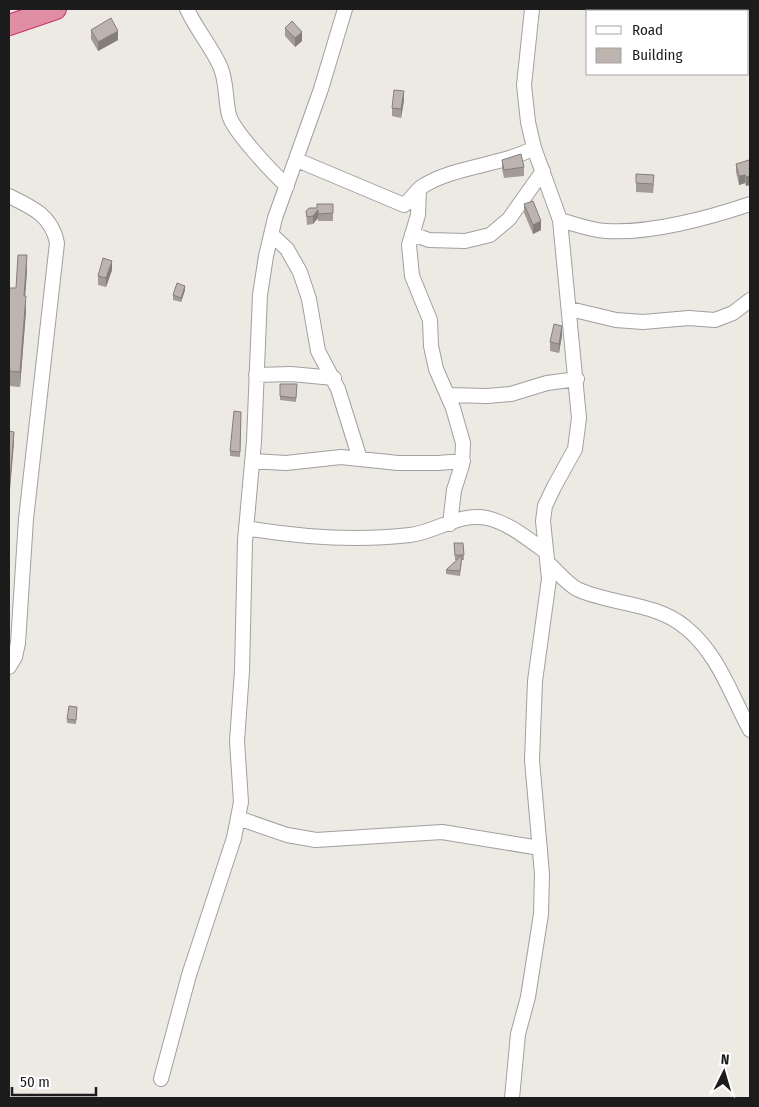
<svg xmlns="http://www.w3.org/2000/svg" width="759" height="1107" font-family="'Fira Sans Condensed',sans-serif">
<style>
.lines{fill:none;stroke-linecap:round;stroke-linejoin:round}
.minor-casing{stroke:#a0a0a0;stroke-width:16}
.highway-casing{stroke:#cc2f70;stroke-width:22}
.minor{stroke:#fff;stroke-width:14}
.highway{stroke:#e08ea4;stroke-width:20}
.wall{fill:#a39b96}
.shaded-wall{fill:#847e7a}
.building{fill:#bdb4af;stroke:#847e7a}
</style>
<rect width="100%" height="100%" fill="#ede9e3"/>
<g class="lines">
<defs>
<path id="minor" d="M 187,9 C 196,29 211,46 220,66 C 227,81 225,99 229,115 C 233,131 273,173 287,186
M 297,160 L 404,205 C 411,200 415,191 423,186 C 455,166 500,166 534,148
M 419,189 L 418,215 L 409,245 L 412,276 L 430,320 L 431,346 L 436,369 L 453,408 L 463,443 L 462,465 L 454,490 L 450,524
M 9,196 C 32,207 52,216 57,243 L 26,519 L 18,643 L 15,657 L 9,667
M 560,220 C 575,224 590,230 606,231 C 649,234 709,218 750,204
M 271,234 L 287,249 L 300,272 L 309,299 L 318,351 L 338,389 L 360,459
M 412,234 L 429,240 L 465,241 L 490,235 L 509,219 L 543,171
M 570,309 L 616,320 L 643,322 L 689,318 L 715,320 L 733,313 L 750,300
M 256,375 L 291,374 L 334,378
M 448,395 L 487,396 L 511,394 L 547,383 L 577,379
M 252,461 L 286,463 L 341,457 L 398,463 L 438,463 L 463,461
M 246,528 C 299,537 356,541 410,535 C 436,532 460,512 487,518 C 509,523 528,539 546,552
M 548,563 C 557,571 566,583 577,589 C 611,605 655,602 685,627 C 718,653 731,695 750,730
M 238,818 L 287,835 L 316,840 L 442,832 L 540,848
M 161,1079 L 189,975 L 234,838 L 241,802 L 237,741 L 242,671 L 245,541 L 254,441 L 260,295 L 266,256 L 275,218 L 321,89 L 345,9
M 512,1098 L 518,1034 L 528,997 L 541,914 L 542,874 L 532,760 L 535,681 L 549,579 L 543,521 L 545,506 L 554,487 L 575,449 L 579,418 L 560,220 L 534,148 L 528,122 L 524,85 L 532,9"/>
<path id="highway" d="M 9,25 L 56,9"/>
</defs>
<use href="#minor" class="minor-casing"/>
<use href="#highway" class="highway-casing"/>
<use href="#minor" class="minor"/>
<use href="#highway" class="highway"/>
</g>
<path class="wall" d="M 285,28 L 302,41 L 295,47 L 285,36 Z
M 91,30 L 118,40 L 98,51 L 91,39 Z
M 404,100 L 401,118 L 392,116 L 392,108 Z
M 502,160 L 524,167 L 524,176 L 504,178 L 502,169 Z
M 736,164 L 750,165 L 750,185 L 746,186 L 745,183 L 739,185 L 736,172 Z
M 636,183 L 654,184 L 653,193 L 636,192 Z
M 333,204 L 333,221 L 318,221 L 318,218 L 313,224 L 307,225 L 306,211 Z
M 524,204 L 541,230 L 533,234 L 524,213 Z
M 112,270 L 106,287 L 98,285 L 98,276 Z
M 27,271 L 25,296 L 26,311 L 20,387 L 9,386 L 9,288 L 16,288 Z
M 185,290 L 181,302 L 173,300 L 173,295 Z
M 562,335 L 559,353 L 550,351 L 550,342 Z
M 280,384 L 297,384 L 296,402 L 280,400 Z
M 241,412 L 240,457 L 230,456 L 230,451 Z
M 454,543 L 463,543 L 464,560 L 462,560 L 460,576 L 446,574 L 446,570 L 457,560 L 455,560 Z
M 77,711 L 76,724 L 67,723 L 67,719 Z"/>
<path class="shaded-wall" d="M 118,31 L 118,40 L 98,51 L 98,42 Z
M 302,32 L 302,41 L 295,47 L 295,38 Z
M 404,91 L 404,100 L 401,118 L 401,109 Z
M 745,175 L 745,183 L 739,185 L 739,176 Z
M 750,176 L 750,185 L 746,186 L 746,177 Z
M 318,210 L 318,218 L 313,224 L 313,216 Z
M 541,221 L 541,230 L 533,234 L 533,225 Z
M 27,255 L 27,271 L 24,311 L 24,296 Z
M 112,261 L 112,270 L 106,287 L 106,278 Z
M 185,286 L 185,290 L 181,302 L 181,298 Z
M 26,296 L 26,311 L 20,387 L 20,372 Z
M 562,326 L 562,335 L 559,353 L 559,344 Z
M 14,432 L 14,443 L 9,502 L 9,490 Z"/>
<path class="building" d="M 111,18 L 118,31 L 98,42 L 91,30 Z
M 292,21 L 302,32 L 295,38 L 285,28 Z
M 394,90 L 404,91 L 401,109 L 392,108 Z
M 521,154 L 524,167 L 504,170 L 502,160 Z
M 749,160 L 750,165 L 750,176 L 746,177 L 745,175 L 739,176 L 736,164 Z
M 636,174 L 654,175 L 653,184 L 636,183 Z
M 533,201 L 541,221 L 533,225 L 524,204 Z
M 317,204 L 333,204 L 333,213 L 318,214 L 318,210 L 313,216 L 307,217 L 306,211 L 309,208 L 317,208 Z
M 18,255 L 27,255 L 24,296 L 26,296 L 20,372 L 9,371 L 9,288 L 16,288 Z
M 103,258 L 112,261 L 106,278 L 98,276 Z
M 177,283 L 185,286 L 181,298 L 173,295 Z
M 554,324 L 562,326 L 559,344 L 550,342 Z
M 280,384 L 297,384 L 296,398 L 280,396 Z
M 234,411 L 241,412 L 240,452 L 230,451 Z
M 9,431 L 14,432 L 9,490 Z
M 454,543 L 463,543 L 464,555 L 455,555 Z
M 462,555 L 460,571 L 446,570 Z
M 69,706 L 77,707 L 76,720 L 67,719 Z"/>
<rect width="759" height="1107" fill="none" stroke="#1c1c1c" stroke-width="20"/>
<rect x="586" y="10" width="162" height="65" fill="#ffffff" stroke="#a4a4a4"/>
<rect x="596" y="26" width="25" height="8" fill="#ffffff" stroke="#a4a4a4"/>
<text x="632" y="35" font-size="15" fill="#1c1c1c">Road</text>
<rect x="596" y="48" width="25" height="15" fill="#bdb4af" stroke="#a4a4a4"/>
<text x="632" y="60" font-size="15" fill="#1c1c1c">Building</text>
<g transform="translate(724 1072) rotate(5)" stroke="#ffffff" stroke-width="4" paint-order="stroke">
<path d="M0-4L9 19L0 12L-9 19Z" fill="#1c1c1c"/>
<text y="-8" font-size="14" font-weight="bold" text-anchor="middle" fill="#1c1c1c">N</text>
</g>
<path d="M12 1087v8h84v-8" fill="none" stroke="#1c1c1c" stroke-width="2.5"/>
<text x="20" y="1087" font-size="15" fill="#1c1c1c" stroke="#ffffff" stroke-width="4" paint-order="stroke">50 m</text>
</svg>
